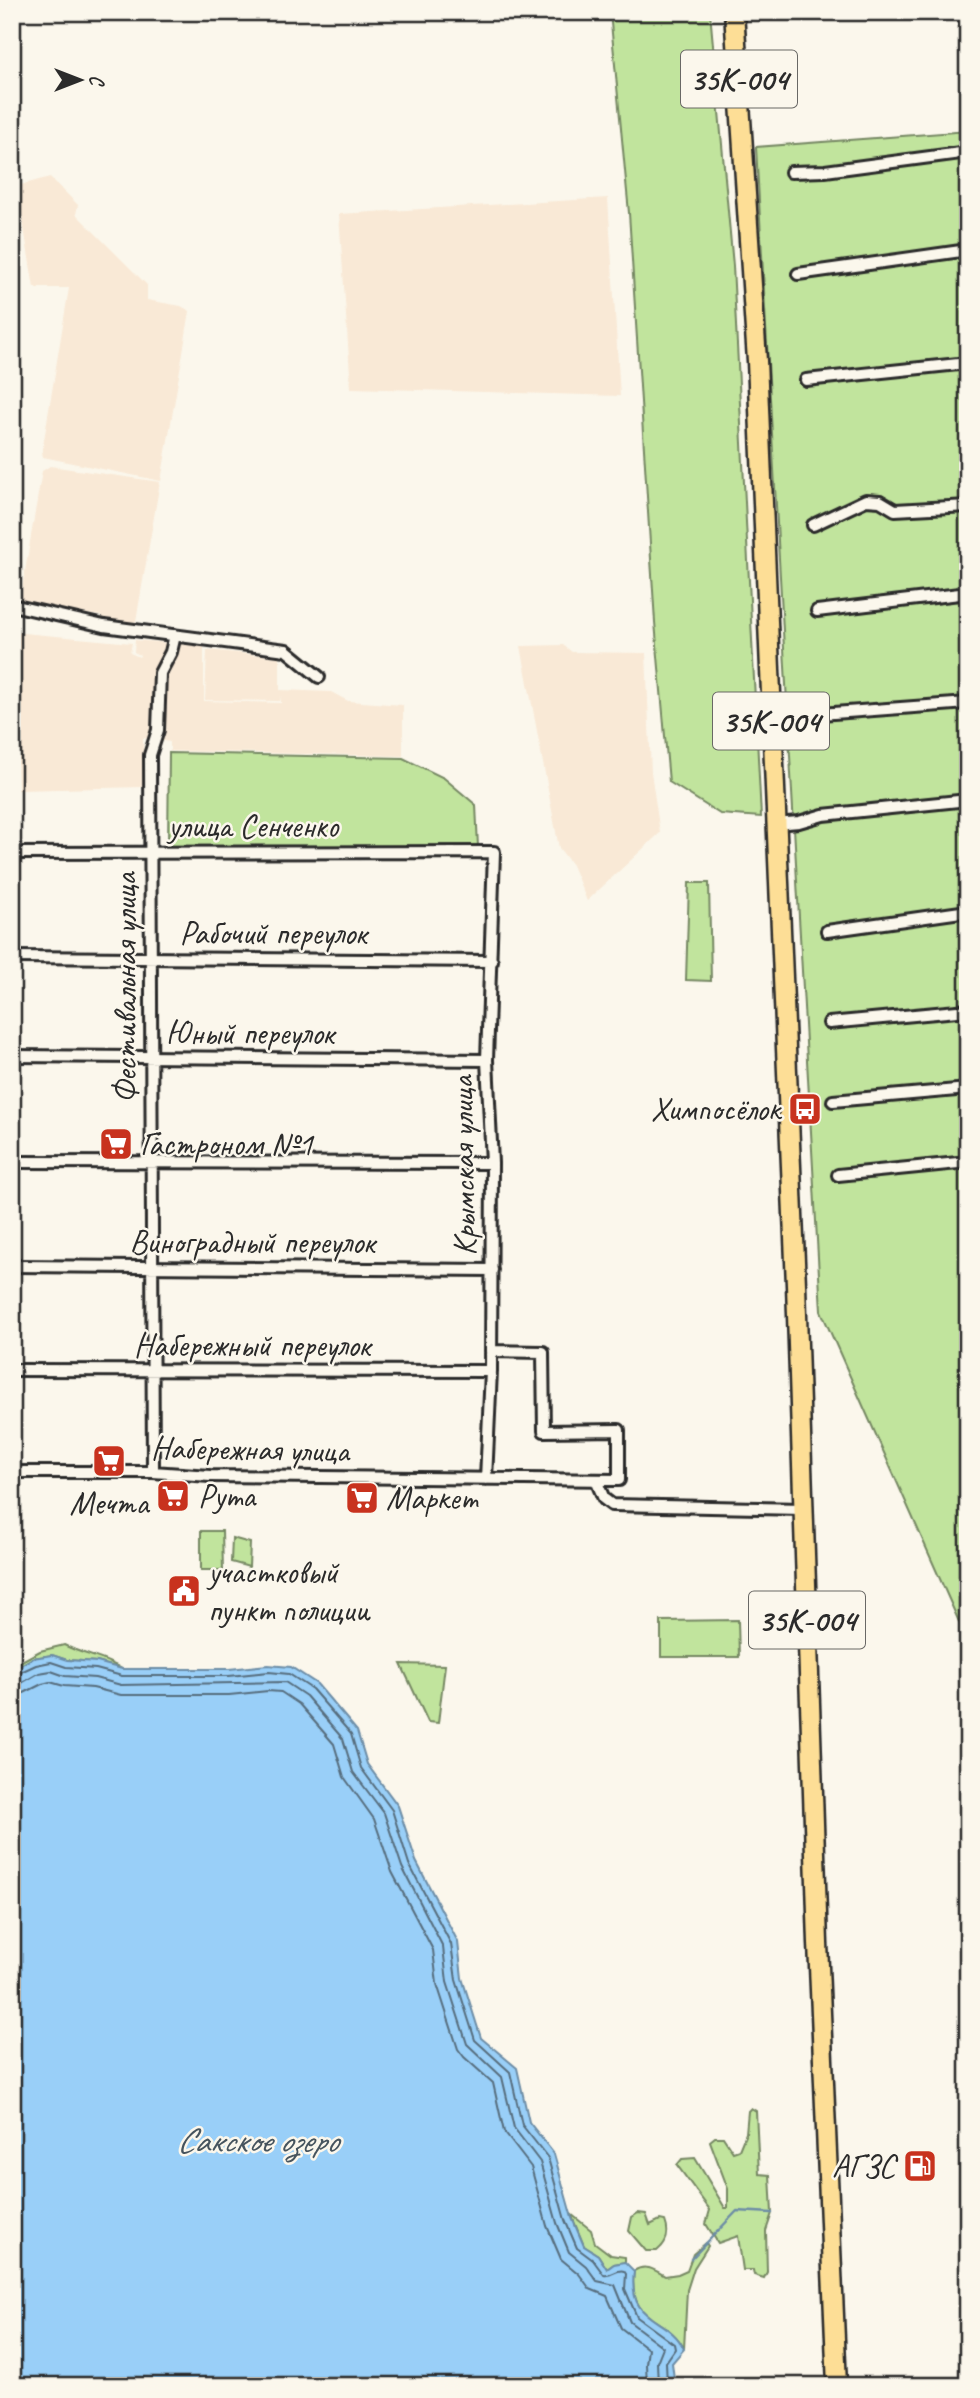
<svg xmlns="http://www.w3.org/2000/svg" width="980" height="2398" font-family="Caveat,sans-serif">
<style>
.built{fill:#f9e9d6}
.green{fill:#c1e49d;stroke:#768864;stroke-width:2}
.water{fill:#99cff8;stroke:#6d8da6;stroke-width:2}
.lines{fill:none;stroke-linecap:round;stroke-linejoin:round}
.shore{stroke:#576d7d;stroke-width:2}
.stream{stroke:#6d8da6;stroke-width:2.5}
.street-casing{stroke:#2b2b2b;stroke-width:16}
.primary-casing{stroke:#2b2b2b;stroke-width:23}
.street{stroke:#fbf7ec;stroke-width:10}
.primary{stroke:#fdde96;stroke-width:18}
.labels{text-anchor:middle;dominant-baseline:central;stroke-width:5;stroke-linejoin:round;paint-order:stroke}
.shield{fill:#fbf7ec;stroke:#696865;stroke-width:2}
.shield-label{font-size:32px;font-weight:bold;fill:#2b2b2b}
.street-label{font-size:33px;fill:#2b2b2b;stroke:#fbf7ec}
.poi-label{font-size:33px;fill:#2b2b2b;stroke:#fbf7ec;text-anchor:start}
.water-label{font-size:35px;font-style:italic;fill:#46545e;stroke:#fbf7ec}
</style>
<rect width="100%" height="100%" fill="#fbf7ec"/>
<filter id="ink" filterUnits="userSpaceOnUse"><feTurbulence type="fractalNoise" baseFrequency=".0143" numOctaves="2"/><feDisplacementMap in="SourceGraphic" scale="14" xChannelSelector="R" yChannelSelector="G"/><feConvolveMatrix kernelMatrix="1 2 1 2 8 2 1 2 1" color-interpolation-filters="sRGB"/></filter>
<g filter="url(#ink)">
<path class="built" d="M 50,177 L 78,205 L 76,214 L 147,285 L 147,300 L 181,306 L 190,311 L 161,481 L 43,457 L 42,452 L 69,288 L 34,288 L 17,186 Z
M 608,198 L 620,396 L 351,388 L 339,214 Z
M 50,466 L 160,482 L 136,621 L 133,627 L 100,623 L 101,616 L 37,607 L 20,601 L 42,471 Z
M 12,632 L 132,643 L 130,653 L 139,657 L 140,655 L 134,652 L 135,640 L 204,646 L 204,701 L 281,703 L 280,696 L 280,701 L 205,700 L 207,650 L 280,657 L 280,690 L 331,692 L 348,701 L 403,705 L 403,756 L 170,751 L 170,742 L 143,738 L 144,787 L 18,790 Z
M 563,645 L 572,652 L 646,653 L 651,772 L 660,833 L 587,901 L 572,865 L 559,848 L 521,646 Z"/>
<path class="green" d="M 610,12 L 710,12 L 733,266 L 761,817 L 720,814 L 669,782 L 655,622 L 629,213 Z
M 959,12 L 968,12 L 968,116 L 966,117 Z
M 968,131 L 968,1642 L 821,1311 L 756,147 Z
M 169,753 L 403,758 L 444,778 L 476,805 L 478,847 L 168,847 Z
M 689,883 L 709,883 L 711,981 L 686,980 Z
M 201,1531 L 222,1531 L 223,1570 L 201,1570 Z
M 232,1538 L 250,1543 L 249,1567 L 231,1562 Z
M 738,1620 L 739,1657 L 661,1657 L 661,1621 Z
M 64,1645 C 83,1655 104,1657 122,1669 L 97,1662 L 67,1660 L 52,1655 L 33,1658 L 12,1670 L 12,1666 L 40,1651 Z
M 401,1664 L 445,1665 L 438,1723 L 428,1722 Z
M 751,2108 L 756,2111 L 759,2174 L 770,2175 L 772,2213 L 766,2231 L 767,2272 L 764,2278 L 754,2275 L 753,2270 L 743,2270 L 738,2236 L 718,2243 L 706,2224 L 710,2210 L 677,2165 L 682,2159 L 695,2158 L 725,2208 L 728,2208 L 728,2189 L 710,2141 L 715,2137 L 723,2137 L 733,2152 L 739,2150 L 746,2133 L 748,2111 Z
M 638,2213 L 646,2214 L 650,2225 L 660,2220 L 665,2221 C 670,2234 667,2243 657,2251 L 646,2251 L 629,2231 L 632,2217 Z
M 571,2214 L 591,2230 L 595,2243 L 611,2255 L 625,2257 L 625,2262 L 614,2264 L 607,2269 L 598,2255 L 584,2246 Z
M 706,2243 L 708,2246 L 694,2268 L 687,2290 L 684,2349 C 669,2315 627,2326 634,2271 C 645,2263 655,2270 665,2276 L 678,2274 L 687,2270 L 693,2254 Z"/>
<path class="water" d="M 52,1655 L 67,1660 L 97,1662 L 122,1669 L 229,1669 L 268,1665 L 291,1667 L 317,1684 L 357,1731 L 367,1764 L 398,1806 L 416,1861 L 458,1942 L 462,1978 L 481,2038 L 517,2068 L 529,2122 L 554,2154 L 572,2218 L 584,2246 L 598,2255 L 607,2269 L 614,2264 L 625,2262 L 634,2271 C 627,2326 669,2315 684,2349 L 672,2363 L 675,2386 L 12,2386 L 12,1670 L 33,1658 Z"/>
<g class="lines">
<path class="shore" d="M 12,1676 L 36,1665 L 51,1662 L 66,1667 L 96,1669 L 122,1676 L 229,1676 L 269,1672 L 289,1674 L 312,1689 L 351,1734 L 361,1768 L 392,1810 L 409,1864 L 451,1944 L 456,1980 L 475,2040 L 510,2072 L 522,2125 L 548,2158 L 565,2220 L 577,2248 L 593,2260 L 604,2275 C 612,2277 617,2268 624,2271 L 626,2274 L 625,2289 L 637,2317 L 674,2344 L 675,2349 L 666,2362 L 667,2386
M 12,1685 L 20,1684 L 39,1673 L 51,1671 L 65,1676 L 95,1678 L 121,1685 L 285,1682 L 306,1696 L 343,1739 L 353,1772 L 384,1813 L 402,1867 L 443,1947 L 447,1982 L 467,2044 L 502,2077 L 514,2128 L 540,2162 L 557,2223 L 569,2252 L 586,2266 L 597,2281 L 615,2285 L 630,2322 L 663,2347 L 657,2362 L 658,2386
M 12,1695 L 24,1693 L 42,1684 L 50,1682 L 64,1686 L 93,1688 L 121,1695 L 229,1695 L 268,1691 L 281,1692 L 299,1704 L 334,1744 L 344,1777 L 374,1819 L 392,1872 L 433,1950 L 437,1984 L 458,2049 L 464,2057 L 493,2083 L 504,2132 L 531,2167 L 547,2226 L 561,2259 L 579,2274 L 590,2289 L 607,2296 L 621,2328 L 648,2349 L 646,2364 L 647,2386"/>
<path class="stream" d="M 691,2259 L 737,2211 L 772,2213"/>
<defs>
<path id="street" d="M 791,172 L 825,171 L 968,152
M 798,274 L 968,250
M 806,380 L 968,363
M 813,525 L 866,500 L 880,501 L 895,510 L 968,506
M 12,605 L 104,626 L 286,650 L 319,677
M 817,611 L 968,593
M 820,714 L 968,703
M 775,824 L 799,822 L 823,815 L 968,800
M 12,853 L 494,852 L 487,1060 L 492,1163 L 491,1371 L 486,1479
M 827,931 L 968,911
M 12,957 L 492,961
M 829,1023 L 968,1010
M 12,1056 L 487,1060
M 833,1101 L 968,1089
M 12,1162 L 492,1163
M 838,1175 L 968,1162
M 12,1266 L 492,1270
M 12,1370 L 491,1371
M 12,1472 L 153,1472 L 210,1476 L 619,1480 L 619,1430 L 544,1431 L 543,1352 L 491,1351
M 153,1472 L 150,755 L 158,730 L 160,673 L 171,652 L 175,635
M 596,1480 L 604,1499 L 612,1505 L 803,1509"/>
<path id="primary" d="M 734,12 L 757,361 L 796,1285 L 818,1943 L 837,2386"/>
</defs>
<use href="#street" class="street-casing"/>
<use href="#primary" class="primary-casing"/>
<use href="#street" class="street"/>
<use href="#primary" class="primary"/>
</g>
</g>
<defs>
<symbol id="bus-square" viewBox="-11 -11 22 22"><rect x="-9" y="-9" width="18" height="18" rx="4" fill="#c8321e" stroke="#fbf7ec"/><path d="M-5-6H5V4H4V6H2V4H-2V6H-4V4H-5ZM-3.5-4V0h7V-4ZM-3.5 1.2v1.5H-2V1.2ZM2 1.2v1.5H3.5V1.2Z" fill="#fff"/></symbol>
<symbol id="supermarket-square" viewBox="-11 -11 22 22"><rect x="-9" y="-9" width="18" height="18" rx="4" fill="#c8321e" stroke="#fbf7ec"/><path d="M-6-5.5h2.5l.6 2H6L4.5 2H-2.5L-4.4-4H-6ZM-1.5 3.2a1.3 1.3 0 1 0 .1 0ZM3 3.2a1.3 1.3 0 1 0 .1 0Z" fill="#fff"/></symbol>
<symbol id="civic-square" viewBox="-11 -11 22 22"><rect x="-9" y="-9" width="18" height="18" rx="4" fill="#c8321e" stroke="#fbf7ec"/><path d="M-.6-6.5H3V-4.5H.6V-3L4-1V1h2V6H-6V1h2V-1L-.6-3ZM-1.2 2.5V6h2.4V2.5Z" fill="#fff"/></symbol>
<symbol id="fuel-square" viewBox="-11 -11 22 22"><rect x="-9" y="-9" width="18" height="18" rx="4" fill="#c8321e" stroke="#fbf7ec"/><path d="M-5.5-6h7V0h2V4h1.3V-2.5L3-4.5l.8-.8L6-3V5H2.5V1h-1V6h-7ZM-4.2-4.7v3.2H.2V-4.7Z" fill="#fff"/></symbol>
</defs>
<g fill-rule="evenodd">
<use href="#bus-square" x="786" y="1090" width="38" height="38"/>
<use href="#supermarket-square" x="97" y="1125" width="38" height="38"/>
<use href="#supermarket-square" x="90" y="1442" width="38" height="38"/>
<use href="#supermarket-square" x="154" y="1477" width="38" height="38"/>
<use href="#supermarket-square" x="343" y="1479" width="38" height="38"/>
<use href="#civic-square" x="165" y="1572" width="38" height="38"/>
<use href="#fuel-square" x="901" y="2147" width="38" height="38"/>
</g>
<g class="labels">
<g class="shield">
<rect x="681" y="50.5" width="116" height="57" rx="5"/>
<rect x="713" y="692.5" width="116" height="57" rx="5"/>
<rect x="749" y="1591.5" width="116" height="57" rx="5"/>
</g>
<g class="shield-label">
<text x="739" y="79">35К-004</text>
<text x="771" y="721">35К-004</text>
<text x="807" y="1620">35К-004</text>
</g>
<g class="street-label">
<text x="253" y="826">улица Сенченко</text>
<text x="273" y="933">Рабочий переулок</text>
<text transform="translate(125 988) rotate(-90)">Фестивальная улица</text>
<text x="250" y="1033">Юный переулок</text>
<text transform="translate(463 1166) rotate(-91)">Крымская улица</text>
<text x="252" y="1242">Виноградный переулок</text>
<text x="252" y="1345">Набережный переулок</text>
<text transform="translate(250 1449) rotate(1)">Набережная улица</text>
</g>
<g class="poi-label">
<text x="780" y="1109" text-anchor="end">Химпосёлок</text>
<text x="140" y="1144">Гастроном №1</text>
<text x="198" y="1496">Рута</text>
<text x="386" y="1498">Маркет</text>
<text x="109" y="1503" text-anchor="middle">Мечта</text>
<text x="208" y="1572">участковый<tspan x="208" dy="38">пункт полиции</tspan></text>
<text x="895" y="2166" text-anchor="end">АГЗС</text>
</g>
<g class="water-label">
<text x="257" y="2140">Сакское озеро</text>
</g>
</g>
<rect width="980" height="2398" fill="none" stroke="#fbf7ec" stroke-width="42"/>
<rect x="21" y="21" width="938" height="2356" fill="none" stroke="#2b2b2b" stroke-width="2.5" filter="url(#ink)"/>
<g transform="translate(80 80) rotate(90)" stroke="#fbf7ec" stroke-width="5" paint-order="stroke">
<path d="M0-5L12 26L0 18L-12 26Z" fill="#2b2b2b"/>
<text y="-10" font-size="19" font-weight="bold" text-anchor="middle" fill="#2b2b2b">С</text>
</g>
</svg>
